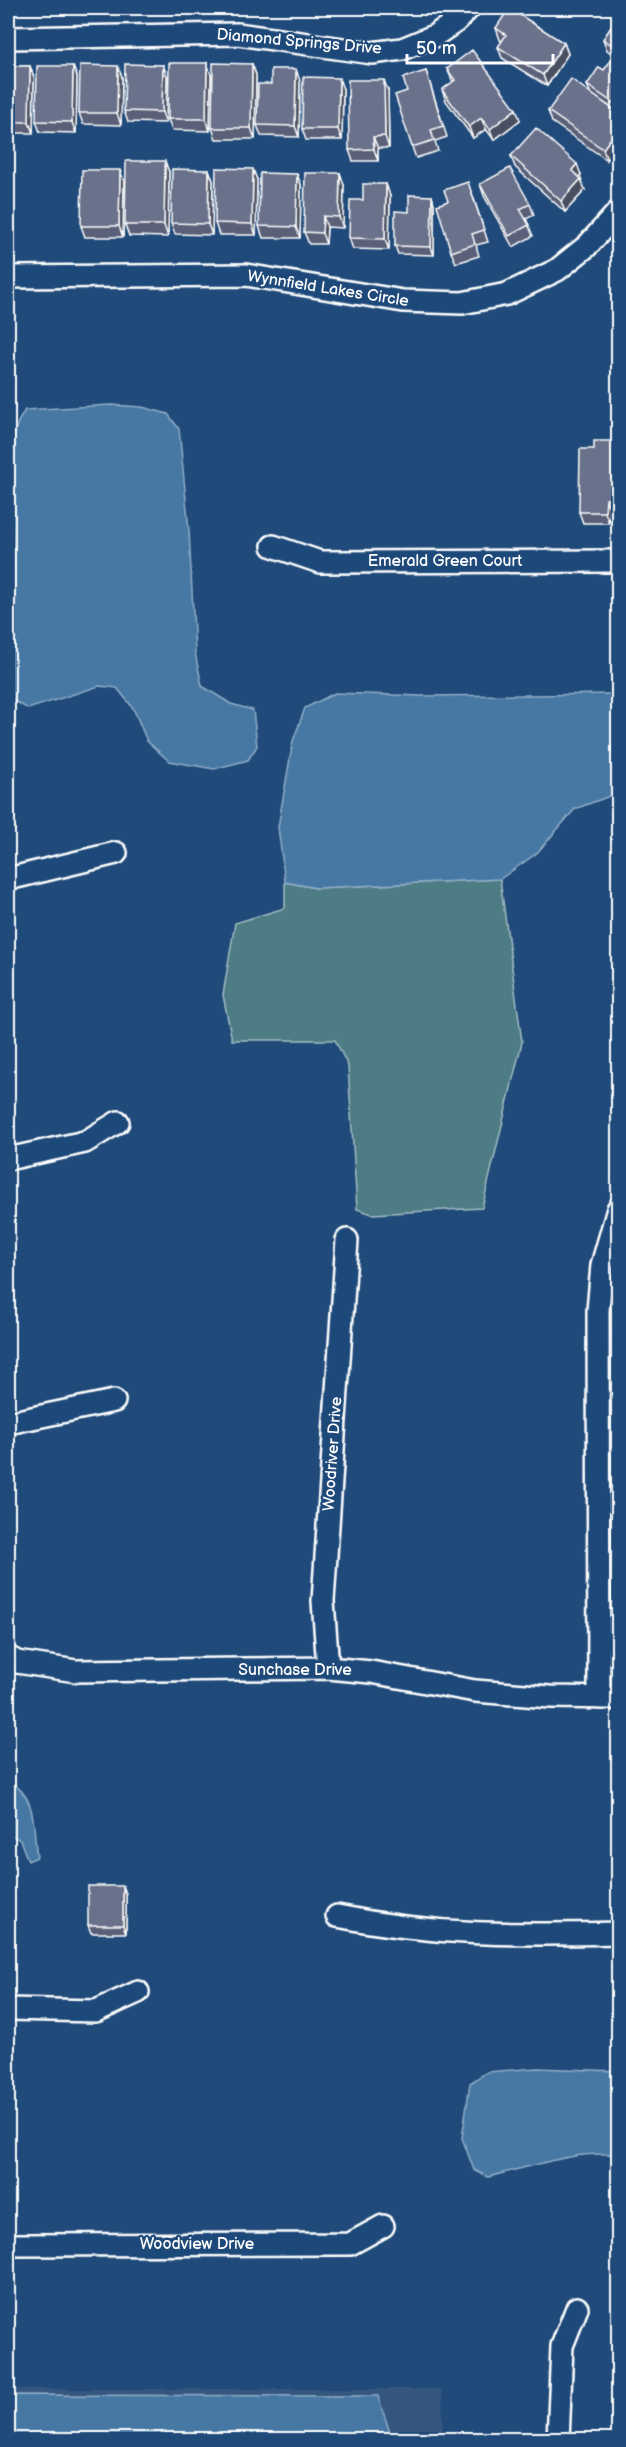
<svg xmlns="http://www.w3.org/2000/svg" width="626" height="2447" font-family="'Balsamiq Sans',sans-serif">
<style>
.built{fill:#35567f}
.green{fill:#4e7c85;stroke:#a6bec2;stroke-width:1.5}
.water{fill:#4778a3;stroke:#91aec8;stroke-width:1.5}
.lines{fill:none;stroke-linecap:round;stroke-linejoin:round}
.minor-casing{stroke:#fff;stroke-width:26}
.minor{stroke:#1f4a7a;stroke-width:21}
.wall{fill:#5a6178;stroke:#fff;stroke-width:1.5}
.shaded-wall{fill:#4a4f61;stroke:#fff;stroke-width:1.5}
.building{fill:#69718b;stroke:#fff;stroke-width:1.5}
.labels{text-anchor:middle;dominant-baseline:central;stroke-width:4.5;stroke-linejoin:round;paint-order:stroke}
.street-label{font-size:16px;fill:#fff;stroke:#1f4a7a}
</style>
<rect width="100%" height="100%" fill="#1f4a7a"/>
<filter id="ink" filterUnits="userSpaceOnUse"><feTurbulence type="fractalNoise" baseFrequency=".0167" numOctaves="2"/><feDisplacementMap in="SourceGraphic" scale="12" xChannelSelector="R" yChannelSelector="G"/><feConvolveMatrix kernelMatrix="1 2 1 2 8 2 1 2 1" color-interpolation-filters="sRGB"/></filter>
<g filter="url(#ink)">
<path class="built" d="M 8,2389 L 442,2389 L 443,2439 L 8,2439 Z"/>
<path class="green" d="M 500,879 L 522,1042 L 482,1208 L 372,1214 L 357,1209 L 348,1066 L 335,1040 L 232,1040 L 223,995 L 235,923 L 285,908 L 285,882 L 316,888 Z"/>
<path class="water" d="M 111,405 L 142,407 L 168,414 L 179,429 L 189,530 L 195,653 L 202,686 L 231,704 L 253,710 L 257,746 L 248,760 L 214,769 L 169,761 L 147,741 L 133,708 L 117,688 L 99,686 L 28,709 L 10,698 L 14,565 L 9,450 L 18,422 L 25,410 Z
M 335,693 L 422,696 L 618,694 L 618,793 L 575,809 L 537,853 L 500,879 L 316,888 L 285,882 L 278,827 L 293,741 L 305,708 Z
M 8,1780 C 39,1798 32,1826 37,1857 L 28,1861 L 20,1840 L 8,1833 Z
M 537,2068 L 618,2071 L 618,2155 C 575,2150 530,2167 488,2177 L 474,2170 L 462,2138 L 470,2083 L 487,2072 Z
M 8,2395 L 378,2396 L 392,2439 L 8,2439 Z"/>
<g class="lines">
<defs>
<path id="minor" d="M 8,38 L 238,34 L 372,53 L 402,49 L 434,36 L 455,22 L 469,8
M 8,277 L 246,275 L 403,301 L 462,303 L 507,294 L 557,270 L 587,246 L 618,212
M 273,546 L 320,562 L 618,561
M 8,879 L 116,853
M 8,1159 L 85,1142 L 118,1122
M 8,1423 L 114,1401
M 8,1657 L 17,1662 L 76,1671 L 328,1668 L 371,1672 L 475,1691 L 550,1697 L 618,1698
M 328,1668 L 323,1601 L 347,1240
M 599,1698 L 598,1311 L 602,1265 L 618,1209
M 337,1916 C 434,1936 520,1935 618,1933
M 8,2009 L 96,2011 L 138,1992
M 8,2245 L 350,2244 L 383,2226
M 558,2440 L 562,2346 L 577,2308"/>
</defs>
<use href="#minor" class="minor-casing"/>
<use href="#minor" class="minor"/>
</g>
<path class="wall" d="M 618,17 L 618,58 L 607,50 L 603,39 Z
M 496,28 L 564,43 L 568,54 L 547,86 L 502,58 L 498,47 L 502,41 L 500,40 Z
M 618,61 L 618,112 L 598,99 L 607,160 L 552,122 L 548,111 L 590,92 L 587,85 L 604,70 Z
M 207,63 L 211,75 L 210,131 L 172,130 L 168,119 Z
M 252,64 L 256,75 L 255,139 L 216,139 L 212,128 Z
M 163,65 L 167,76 L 166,123 L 128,122 L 124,111 Z
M 8,66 L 30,66 L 34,78 L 33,133 L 8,133 Z
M 447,69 L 520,120 L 494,140 L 486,129 L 473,138 L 446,101 L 442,90 L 453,82 Z
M 426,71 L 447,137 L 435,141 L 438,151 L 416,158 L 412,147 L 407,91 Z
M 77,77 L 76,133 L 40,132 L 36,121 Z
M 122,77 L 121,125 L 83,124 L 79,113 Z
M 300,81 L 299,137 L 261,136 L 257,125 L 271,84 Z
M 343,89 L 342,140 L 306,140 L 302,129 Z
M 388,91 L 389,148 L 378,148 L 378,161 L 353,161 L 349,150 Z
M 511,156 L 581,175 L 579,177 L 585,190 L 565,212 L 515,167 Z
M 209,170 L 213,181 L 212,235 L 175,234 L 171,223 Z
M 169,172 L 168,237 L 129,236 L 125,225 Z
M 340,173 L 344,185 L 343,228 L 327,227 L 326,244 L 309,244 L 304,232 Z
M 257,180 L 256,235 L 219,235 L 215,223 Z
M 124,181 L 123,237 L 85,237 L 81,226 Z
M 386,184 L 390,196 L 389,250 L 353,249 L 349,238 L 363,200 Z
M 480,184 L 530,204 L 534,215 L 526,219 L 533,236 L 513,247 L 484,196 Z
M 301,185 L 300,238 L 263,238 L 259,226 Z
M 472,193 L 488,242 L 476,245 L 479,256 L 456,263 L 451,252 Z
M 432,196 L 434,204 L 434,255 L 398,254 L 395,246 L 409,212 Z
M 618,441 L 618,510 L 610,510 L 609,523 L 583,523 L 579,512 L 594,449 Z
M 123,1886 L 126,1894 L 126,1933 L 91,1933 L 88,1925 Z"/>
<path class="shaded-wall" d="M 564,43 L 568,54 L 547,86 L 543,75 Z
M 207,63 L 211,75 L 210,131 L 206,119 Z
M 252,64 L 256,75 L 255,139 L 251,128 Z
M 163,65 L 167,76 L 166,123 L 162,112 Z
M 30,66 L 34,78 L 33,133 L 29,122 Z
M 73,66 L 77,77 L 76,133 L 72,122 Z
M 118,66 L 122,77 L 121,125 L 117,113 Z
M 296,69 L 300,81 L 299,137 L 295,126 Z
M 339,78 L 343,89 L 342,140 L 338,129 Z
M 384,80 L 388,91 L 389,148 L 385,136 Z
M 516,109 L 520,120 L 494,140 L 490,129 Z
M 481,118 L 486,129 L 473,138 L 469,127 Z
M 618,128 L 618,145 L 607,160 L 603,149 Z
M 373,137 L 378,148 L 378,161 L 374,149 Z
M 165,161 L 169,172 L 168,237 L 164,225 Z
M 577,164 L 581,175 L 576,181 L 572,170 Z
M 253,169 L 257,180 L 256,235 L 252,224 Z
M 120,170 L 124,181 L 123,237 L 119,226 Z
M 209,170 L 213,181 L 212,235 L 208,224 Z
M 340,173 L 344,185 L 343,228 L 339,217 Z
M 297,174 L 301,185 L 300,238 L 296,227 Z
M 581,179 L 585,190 L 565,212 L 561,201 Z
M 386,184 L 390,196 L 389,250 L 385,239 Z
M 432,196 L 434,204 L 434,255 L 431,247 Z
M 323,216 L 327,227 L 326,244 L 322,233 Z
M 606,499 L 610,510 L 609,523 L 605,512 Z
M 123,1886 L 126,1894 L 126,1933 L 123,1925 Z"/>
<path class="building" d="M 509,8 L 564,43 L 543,75 L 498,47 L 506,35 L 496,28 Z
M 618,17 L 618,49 L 603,39 Z
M 472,50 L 516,109 L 490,129 L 481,118 L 469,127 L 442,90 L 455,80 L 447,69 Z
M 613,57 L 618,61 L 618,106 L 587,85 L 599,67 L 604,70 Z
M 169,63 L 207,63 L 206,119 L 168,119 Z
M 213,63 L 252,64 L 251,128 L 212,128 Z
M 125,64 L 163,65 L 162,112 L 124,111 Z
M 80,65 L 118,66 L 117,113 L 79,113 Z
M 8,66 L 30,66 L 29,122 L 8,122 Z
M 37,66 L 73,66 L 72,122 L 36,121 Z
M 271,69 L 296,69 L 295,126 L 257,125 L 258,84 L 271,84 Z
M 426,71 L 443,126 L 431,130 L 434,140 L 412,147 L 395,95 L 407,91 L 403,78 Z
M 303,77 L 339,78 L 338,129 L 302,129 Z
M 571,79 L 618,113 L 618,128 L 603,149 L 548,111 Z
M 348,80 L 384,80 L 385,136 L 373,137 L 374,149 L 349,150 Z
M 536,128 L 577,164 L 572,170 L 581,179 L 561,201 L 511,156 Z
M 126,161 L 165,161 L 164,225 L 125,225 Z
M 216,168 L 253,169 L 252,224 L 215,223 Z
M 510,168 L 530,204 L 520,209 L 529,225 L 509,236 L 480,184 Z
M 172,169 L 209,170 L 208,224 L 171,223 Z
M 82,170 L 120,170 L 119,226 L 81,226 Z
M 260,173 L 297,174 L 296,227 L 259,226 Z
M 305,173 L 340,173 L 339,217 L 323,216 L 322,233 L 304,232 Z
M 468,182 L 484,230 L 472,234 L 475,244 L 451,252 L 437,205 L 448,201 L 444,190 Z
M 363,184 L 386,184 L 385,239 L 349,238 L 350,200 L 363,200 Z
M 409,195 L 432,196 L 431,247 L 395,246 L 395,211 L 409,212 Z
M 594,441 L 618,441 L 618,499 L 606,499 L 605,512 L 579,512 L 580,449 L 594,449 Z
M 88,1886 L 123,1886 L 123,1925 L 88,1925 Z"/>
</g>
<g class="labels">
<g class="street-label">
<text transform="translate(299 42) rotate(5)">Diamond Springs Drive</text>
<text transform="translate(328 289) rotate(9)">Wynnfield Lakes Circle</text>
<text x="445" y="561">Emerald Green Court</text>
<text transform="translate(333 1454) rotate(-86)">Woodriver Drive</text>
<text x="295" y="1670">Sunchase Drive</text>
<text x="197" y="2244">Woodview Drive</text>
</g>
</g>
<rect width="626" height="2447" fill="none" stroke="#1f4a7a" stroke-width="30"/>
<rect x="15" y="15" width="596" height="2417" fill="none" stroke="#fff" stroke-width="2" filter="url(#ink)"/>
<path d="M407 54v9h146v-9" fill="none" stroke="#ffffff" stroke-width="3"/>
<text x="416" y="54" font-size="18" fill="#ffffff" stroke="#1f4a7a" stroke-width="4.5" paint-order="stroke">50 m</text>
</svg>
